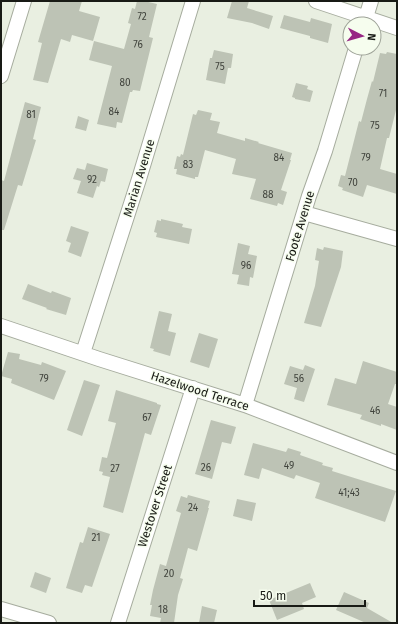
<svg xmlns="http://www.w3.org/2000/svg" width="398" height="624" font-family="'Fira Sans',sans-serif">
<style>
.building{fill:#bdc3b5}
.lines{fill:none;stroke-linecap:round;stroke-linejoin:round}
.street-casing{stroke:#a6ac9e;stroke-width:16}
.street{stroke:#fff;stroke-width:14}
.labels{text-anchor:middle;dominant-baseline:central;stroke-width:3;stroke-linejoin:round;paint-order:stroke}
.number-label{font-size:10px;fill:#41443d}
.street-label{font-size:12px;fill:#181a15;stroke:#f6fdee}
</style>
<rect width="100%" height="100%" fill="#e9efe1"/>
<path class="building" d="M 50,1 L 82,1 L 79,11 L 100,17 L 93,41 L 72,35 L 70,42 L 61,39 L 48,83 L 33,80 L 42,43 L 38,42 Z
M 137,1 L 144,1 L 157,4 L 149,37 L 153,38 L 140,91 L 133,90 L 132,92 L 130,92 L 122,123 L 117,122 L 116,128 L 97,124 L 112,66 L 89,60 L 94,41 L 124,49 L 131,24 L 128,23 L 132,8 L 135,9 Z
M 232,1 L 249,1 L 247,8 L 273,16 L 269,29 L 252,23 L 227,18 Z
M 284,15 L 310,22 L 311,18 L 332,24 L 328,43 L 310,38 L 310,36 L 280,28 Z
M 214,50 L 233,54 L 231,68 L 228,68 L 225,84 L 206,80 L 210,58 L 212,58 Z
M 387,52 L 397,54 L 397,106 L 389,138 L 387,138 L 380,169 L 397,174 L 397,194 L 367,185 L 363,197 L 342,190 L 343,188 L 338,186 L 341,175 L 345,176 L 359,121 L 361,122 L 367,99 L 372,81 L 373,82 L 380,53 L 386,54 Z
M 296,83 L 308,86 L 307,89 L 313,91 L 310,102 L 295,99 L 295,98 L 292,97 Z
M 25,102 L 41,107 L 33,139 L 36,140 L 22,186 L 18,185 L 4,230 L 1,230 L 1,180 L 4,181 Z
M 198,110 L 212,113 L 210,120 L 220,122 L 217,133 L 245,141 L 245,138 L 259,142 L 258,143 L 292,153 L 290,160 L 291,160 L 281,190 L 287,192 L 283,205 L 278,203 L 277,206 L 250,199 L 256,179 L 232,174 L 236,159 L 205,150 L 198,177 L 195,177 L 195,179 L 176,174 L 177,169 L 174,169 L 177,156 L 180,157 L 181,154 L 183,155 L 193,114 L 196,115 Z
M 78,116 L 89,120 L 86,131 L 75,128 Z
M 87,163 L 108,169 L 105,182 L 101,181 L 99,187 L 97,186 L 93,198 L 77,193 L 81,181 L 73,179 L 77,168 L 85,170 Z
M 161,219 L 183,224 L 182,227 L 192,229 L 189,244 L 156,237 L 157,233 L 154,232 L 157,220 L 161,221 Z
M 71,226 L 89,232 L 81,257 L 68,252 L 71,243 L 66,241 Z
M 238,243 L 250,246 L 248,254 L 257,256 L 253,278 L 250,277 L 249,286 L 237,284 L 239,275 L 232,274 Z
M 324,247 L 343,251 L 341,267 L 321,327 L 304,323 L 315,286 L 319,261 L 315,260 L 317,248 L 323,250 Z
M 28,284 L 51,293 L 52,291 L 71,298 L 66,315 L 46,309 L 47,308 L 22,299 Z
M 159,311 L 172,314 L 168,331 L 176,333 L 170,356 L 153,351 L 154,349 L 150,348 Z
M 199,333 L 218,339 L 209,368 L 190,362 Z
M 8,352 L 20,354 L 19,359 L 41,365 L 42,362 L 66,371 L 54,400 L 11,383 L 12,379 L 1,376 Z
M 363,361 L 397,372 L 397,384 L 395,384 L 388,404 L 397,407 L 397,430 L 381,424 L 381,426 L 360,419 L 362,415 L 327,405 L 335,378 L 356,384 Z
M 305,365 L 315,369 L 304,402 L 294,399 L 297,388 L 284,384 L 290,366 L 303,370 Z
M 84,380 L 100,385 L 82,436 L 67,430 Z
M 116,390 L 157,403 L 157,404 L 161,405 L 151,435 L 145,433 L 123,513 L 103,507 L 110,477 L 102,475 L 103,472 L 99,471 L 102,457 L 107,458 L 116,423 L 108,421 Z
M 211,420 L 236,427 L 231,444 L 222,442 L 212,479 L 195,474 Z
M 253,443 L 286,452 L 288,448 L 301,452 L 300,455 L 323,463 L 322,465 L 333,468 L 332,471 L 396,491 L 385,522 L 315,498 L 320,483 L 296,475 L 294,479 L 262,468 L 259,479 L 244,475 Z
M 188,495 L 210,501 L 208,508 L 209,508 L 197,551 L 188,548 L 180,578 L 183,579 L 178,595 L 174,623 L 160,623 L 161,618 L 150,616 L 152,605 L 150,605 L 153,590 L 160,564 L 166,566 L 181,513 L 176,511 L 181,496 L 187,498 Z
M 237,499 L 256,503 L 252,521 L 233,516 Z
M 88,527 L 110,534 L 92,587 L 85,585 L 82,593 L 66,588 L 80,542 L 83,543 Z
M 35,572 L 51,578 L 46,593 L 30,587 Z
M 310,583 L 316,597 L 302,603 L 304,609 L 277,620 L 269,600 Z
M 344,592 L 369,603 L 367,608 L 393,623 L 366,623 L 336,610 Z
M 202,606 L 217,610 L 214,623 L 199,623 Z"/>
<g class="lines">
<defs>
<path id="street" d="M 316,1 L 397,28
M 364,24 L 371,1
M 1,76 L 24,1
M 304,213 L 397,239
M 1,326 L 99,359 L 245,405 L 397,463
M 83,353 L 139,179 L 193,1
M 245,405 L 309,196 L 325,151 L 356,48
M 1,609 L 49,623
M 118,623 L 193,388"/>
</defs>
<use href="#street" class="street-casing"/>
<use href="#street" class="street"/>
</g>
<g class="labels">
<g class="number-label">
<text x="142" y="17">72</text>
<text x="138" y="45">76</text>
<text x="220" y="67">75</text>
<text x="125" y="83">80</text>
<text x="383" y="94">71</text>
<text x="114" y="112">84</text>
<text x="31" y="115">81</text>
<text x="375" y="126">75</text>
<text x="279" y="158">84</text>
<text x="366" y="158">79</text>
<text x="188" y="165">83</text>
<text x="92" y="180">92</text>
<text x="353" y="183">70</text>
<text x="268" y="195">88</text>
<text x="246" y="266">96</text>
<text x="44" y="379">79</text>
<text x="299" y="379">56</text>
<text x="375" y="411">46</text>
<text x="147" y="418">67</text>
<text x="289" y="466">49</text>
<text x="206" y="468">26</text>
<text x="115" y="469">27</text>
<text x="349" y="493">41;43</text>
<text x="193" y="508">24</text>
<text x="96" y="538">21</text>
<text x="169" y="574">20</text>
<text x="163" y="610">18</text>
</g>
<g class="street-label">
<text transform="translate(139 178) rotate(-73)">Marian Avenue</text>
<text transform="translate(300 226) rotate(-73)">Foote Avenue</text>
<text transform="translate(200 391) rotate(18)">Hazelwood Terrace</text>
<text transform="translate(155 506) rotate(-72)">Westover Street</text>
</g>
</g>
<rect width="398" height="624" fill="none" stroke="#181a15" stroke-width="4"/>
<g transform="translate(362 36) rotate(96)"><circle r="19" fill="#f6fdee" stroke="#9da297"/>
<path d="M0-3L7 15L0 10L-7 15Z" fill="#972684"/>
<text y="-6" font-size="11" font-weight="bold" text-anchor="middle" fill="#181a15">N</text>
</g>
<path d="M254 600v6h111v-6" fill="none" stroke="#181a15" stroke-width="2"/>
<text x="260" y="600" font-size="12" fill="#181a15" stroke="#f6fdee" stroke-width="3" paint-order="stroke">50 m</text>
</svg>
